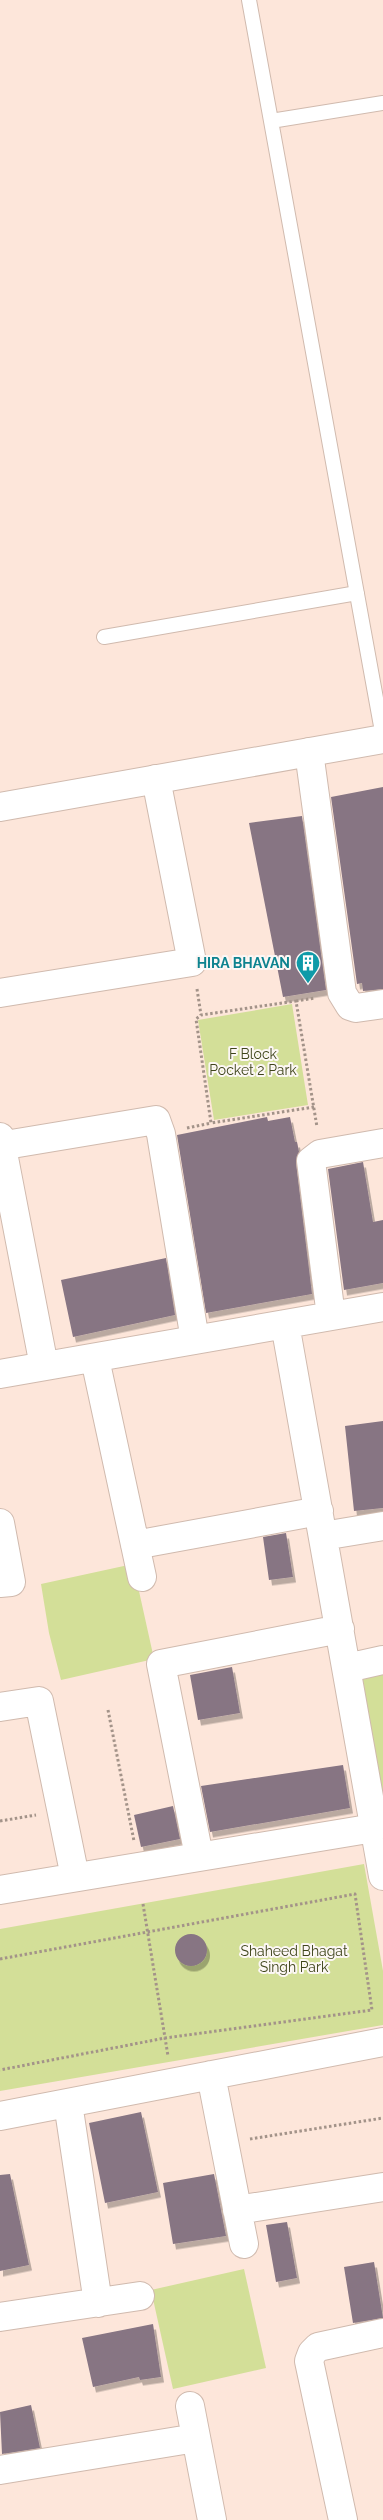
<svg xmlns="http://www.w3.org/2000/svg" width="383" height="2520" font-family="Raleway,sans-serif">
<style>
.green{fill:#d3df98}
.building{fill:#877583;filter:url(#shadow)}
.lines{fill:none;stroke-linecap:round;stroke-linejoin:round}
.service-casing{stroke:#d0baae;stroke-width:16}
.minor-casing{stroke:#d0baae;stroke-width:30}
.tertiary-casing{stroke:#d0baae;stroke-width:30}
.path{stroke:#a39389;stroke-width:3;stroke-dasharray:2.5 2.5;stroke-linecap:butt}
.service{stroke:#fff;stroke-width:14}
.minor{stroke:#fff;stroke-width:28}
.tertiary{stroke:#fff;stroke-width:28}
.labels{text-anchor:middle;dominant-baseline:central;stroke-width:4;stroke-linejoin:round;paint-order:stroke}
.culture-label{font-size:14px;font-weight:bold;fill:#0d838f;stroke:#fcf7f5;text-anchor:end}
.park-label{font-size:14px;fill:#3f451b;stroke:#fcf7f5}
</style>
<defs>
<filter id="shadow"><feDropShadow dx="3" dy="5.5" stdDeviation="0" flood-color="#0004"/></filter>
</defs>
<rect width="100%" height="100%" fill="#fde6da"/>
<path class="green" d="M 292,1004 L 308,1105 L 214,1120 L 198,1020 Z
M 133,1564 L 154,1659 L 61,1680 L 49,1633 L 41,1584 Z
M 383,1672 L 383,1801 L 356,1677 Z
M 364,1864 L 383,1971 L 383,2025 L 0,2091 L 0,1929 Z
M 244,2269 L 266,2368 L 173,2389 L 151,2290 Z"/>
<path class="building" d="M 383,787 L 383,989 L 363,991 L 362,983 L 357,984 L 331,797 Z
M 302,816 L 326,990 L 283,997 L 249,823 Z
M 267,1117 L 268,1121 L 290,1117 L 295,1142 L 297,1142 L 299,1152 L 296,1163 L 312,1294 L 206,1313 L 177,1135 Z
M 363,1162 L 373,1222 L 383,1220 L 383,1283 L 344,1290 L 328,1169 Z
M 166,1258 L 175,1315 L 73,1337 L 61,1280 Z
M 383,1421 L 383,1508 L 354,1511 L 345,1426 Z
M 286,1533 L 293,1577 L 269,1580 L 263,1537 Z
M 232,1667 L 240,1713 L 198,1720 L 190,1675 Z
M 343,1765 L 350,1808 L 210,1832 L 201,1786 Z
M 173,1806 L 180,1839 L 141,1847 L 134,1815 Z
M175 1950a16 16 0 1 1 32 0a16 16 0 1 1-32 0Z
M 141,2112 L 158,2192 L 105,2203 L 89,2123 Z
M 10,2174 L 29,2265 L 0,2271 L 0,2175 Z
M 214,2174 L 226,2236 L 173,2244 L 163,2183 Z
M 287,2222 L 297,2278 L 276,2282 L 266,2225 Z
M 374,2262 L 383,2318 L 353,2323 L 344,2267 Z
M 153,2324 L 161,2377 L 140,2380 L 139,2377 L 93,2387 L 82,2338 Z
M 31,2405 L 40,2448 L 2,2454 L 0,2412 Z"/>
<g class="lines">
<defs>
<path id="service" d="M 249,0 L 383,737
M 271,121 L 383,103
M 104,637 L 357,593"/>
<path id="minor" d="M 309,752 L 342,993 L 350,1006 L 356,1008 L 383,1004
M 0,993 L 192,962 L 156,779
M 0,1137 L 44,1366
M 0,1146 L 156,1120 L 161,1134 L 195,1340
M 331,1316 L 311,1161 L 320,1154 L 383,1143
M 285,1324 L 383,1876
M 95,1359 L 142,1577
M 0,1374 L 383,1307
M 0,1523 L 11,1582 L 0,1583
M 323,1536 L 383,1526
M 135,1545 L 319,1511
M 347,1668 L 383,1660
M 0,1707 L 39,1701 L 75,1877
M 199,1856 L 161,1664 L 340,1629
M 0,1890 L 374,1828
M 211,2075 L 244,2244
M 68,2103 L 98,2303
M 0,2116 L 383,2042
M 237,2210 L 383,2187
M 0,2317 L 140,2296
M 190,2406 L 212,2520
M 0,2470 L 196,2438
M 343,2520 L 309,2361 L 312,2353 L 318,2347 L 383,2333"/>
<path id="tertiary" d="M 0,807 L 383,739"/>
</defs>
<use href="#service" class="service-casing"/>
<use href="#minor" class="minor-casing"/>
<use href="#tertiary" class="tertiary-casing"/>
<path class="path" d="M 197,989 L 201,1015
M 296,1001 L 315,998
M 314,1107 L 211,1123 L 196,1019 L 201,1015 L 296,1001 L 317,1127
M 187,1128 L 211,1123
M 108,1710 L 134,1841
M 0,1821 L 36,1815
M 143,1904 L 168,2056
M 0,1959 L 355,1894 L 372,2010 L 165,2038 L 0,2070
M 250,2139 L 383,2118"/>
<use href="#service" class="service"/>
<use href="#minor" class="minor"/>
<use href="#tertiary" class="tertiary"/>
</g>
<defs>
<symbol id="building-pin" viewBox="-11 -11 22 30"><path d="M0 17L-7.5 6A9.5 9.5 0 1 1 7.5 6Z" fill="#0f9aa8" stroke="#fcf7f5"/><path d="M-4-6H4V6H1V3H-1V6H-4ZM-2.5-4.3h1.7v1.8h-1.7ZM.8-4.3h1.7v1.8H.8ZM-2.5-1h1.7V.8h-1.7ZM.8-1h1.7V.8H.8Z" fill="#fff"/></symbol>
</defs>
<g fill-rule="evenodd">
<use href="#building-pin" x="294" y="949" width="28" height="38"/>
</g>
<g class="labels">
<g class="culture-label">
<text x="290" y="963">HIRA BHAVAN</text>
</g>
<g class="park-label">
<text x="253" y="1054">F Block<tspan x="253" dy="16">Pocket 2 Park</tspan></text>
<text x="294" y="1951">Shaheed Bhagat<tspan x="294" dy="16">Singh Park</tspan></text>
</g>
</g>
</svg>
